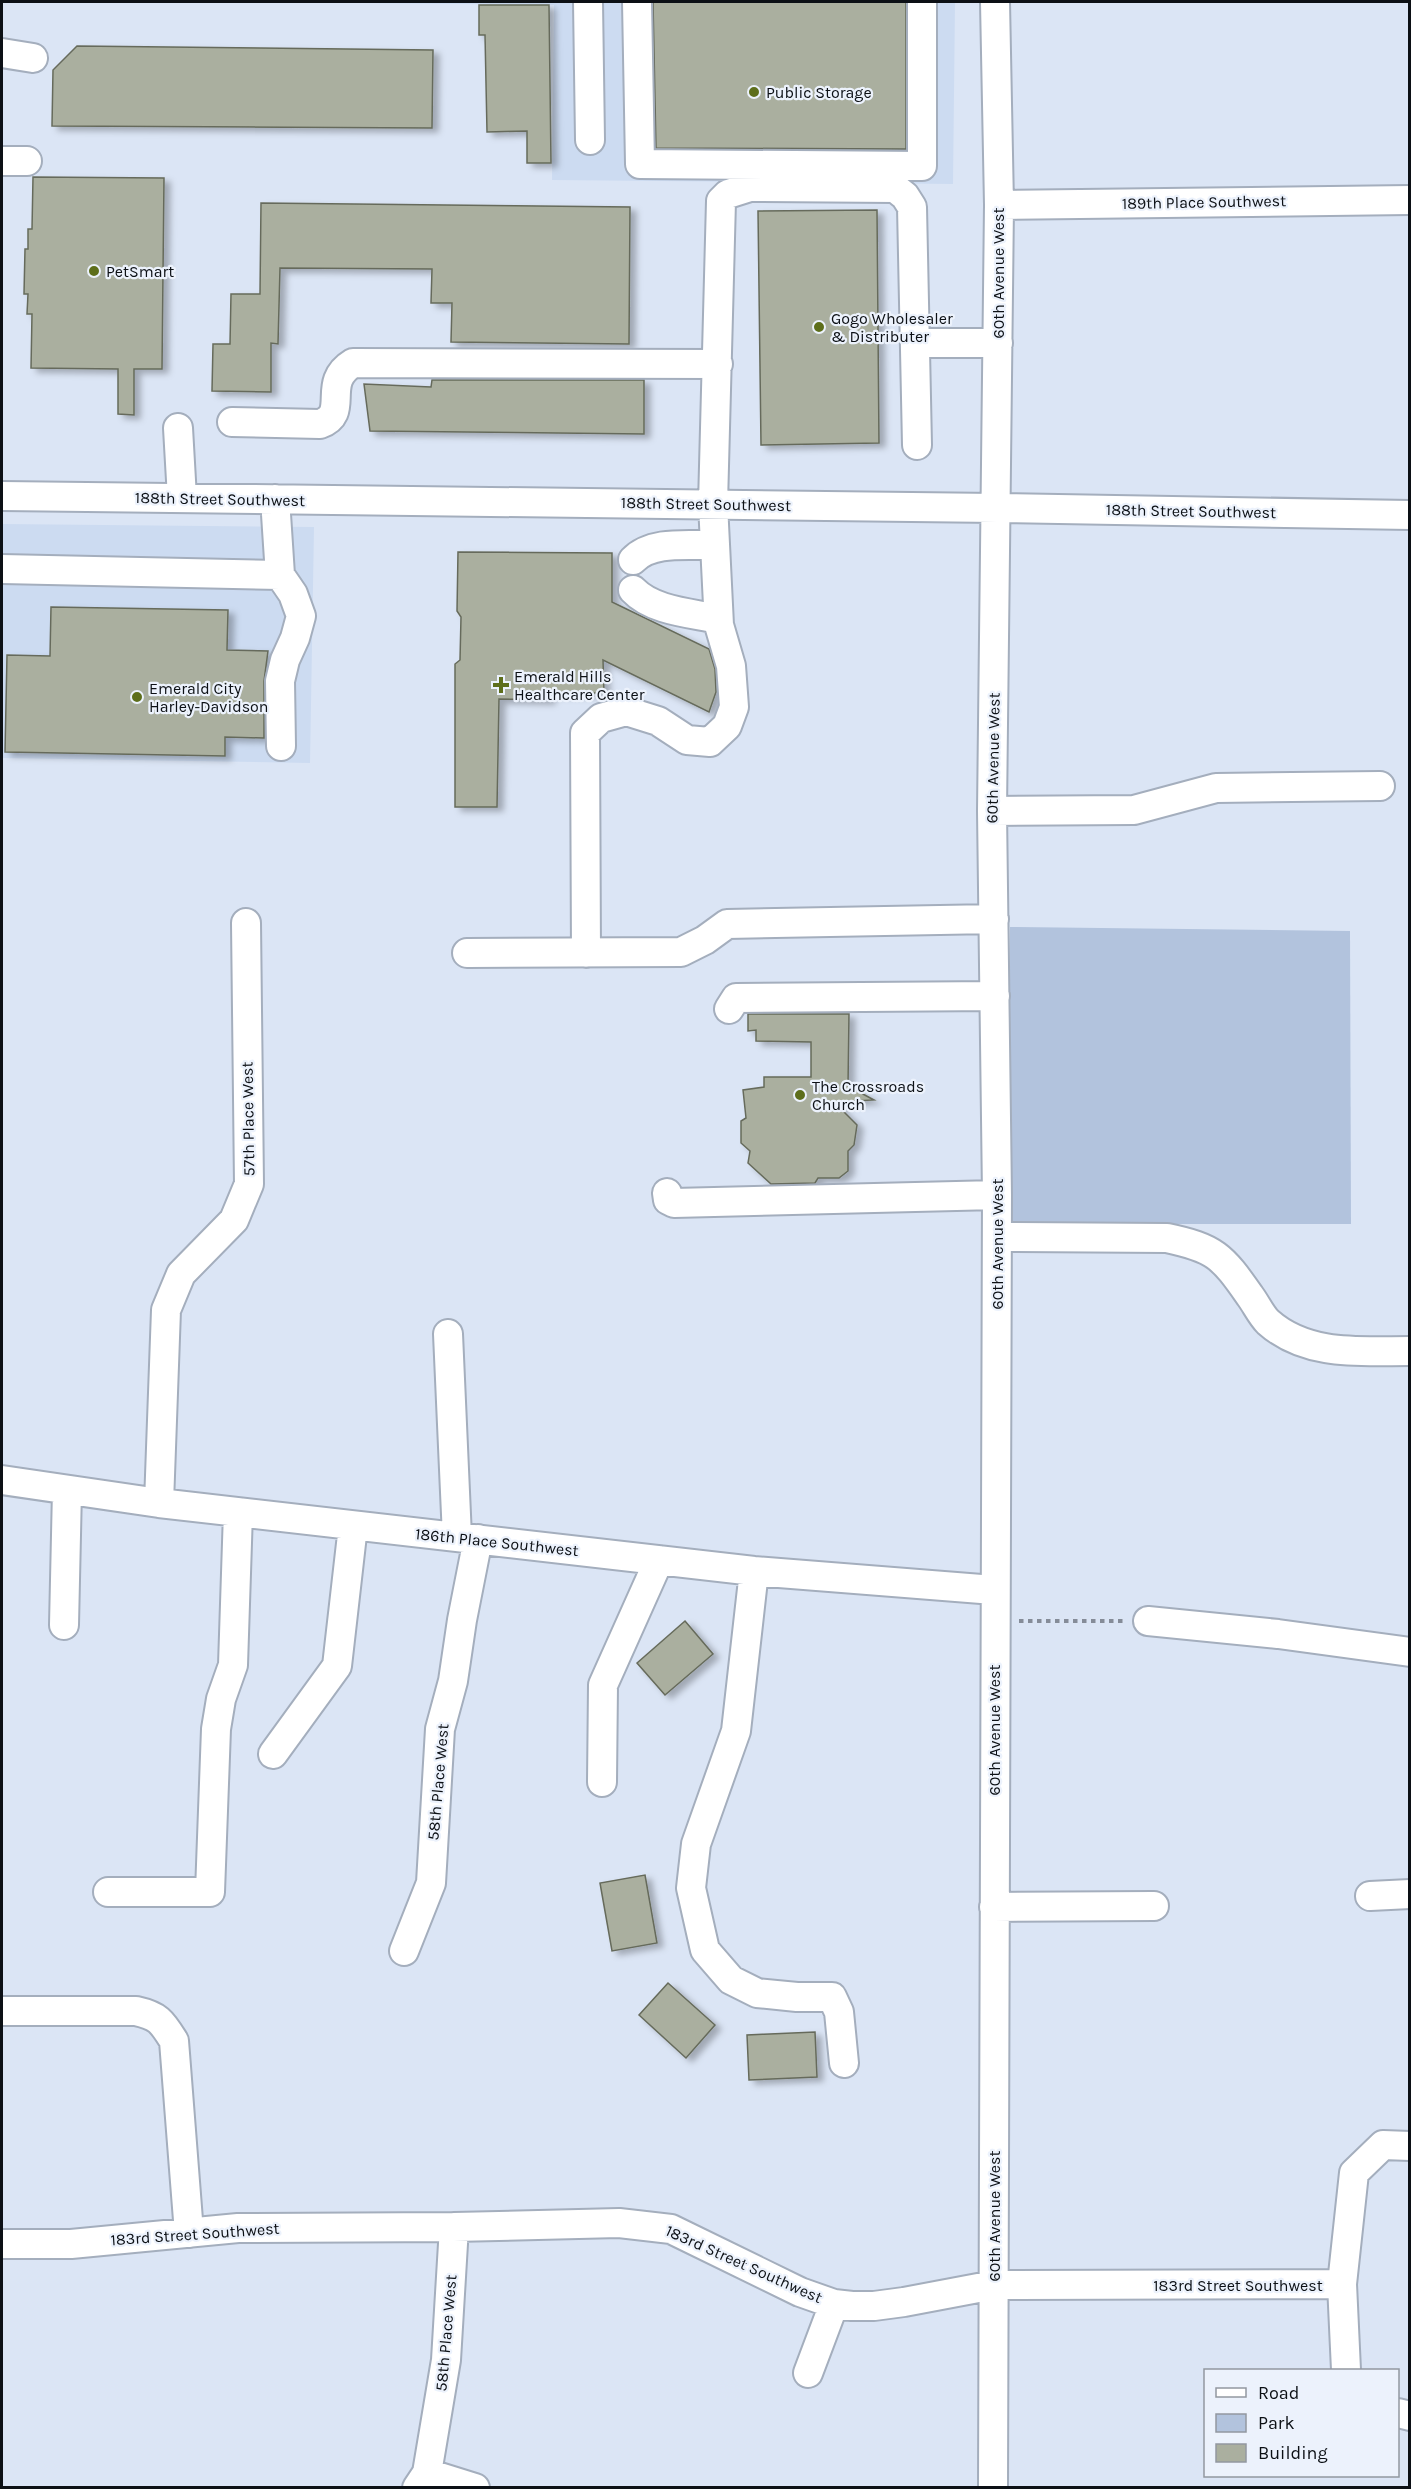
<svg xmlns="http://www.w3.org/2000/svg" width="1411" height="2489" font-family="Karla,sans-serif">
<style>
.built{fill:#ccdbf1}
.green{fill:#b2c3dd}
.building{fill:#aaaf9f;stroke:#666b5b;stroke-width:1.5;filter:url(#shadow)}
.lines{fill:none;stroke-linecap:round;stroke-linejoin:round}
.minor-casing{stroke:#a4aebd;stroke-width:32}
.path{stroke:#858c98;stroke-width:4;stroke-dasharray:4.5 4.5;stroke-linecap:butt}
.minor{stroke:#fff;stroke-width:28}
.poi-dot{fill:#5d6e1b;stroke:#ecf2fc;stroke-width:2}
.labels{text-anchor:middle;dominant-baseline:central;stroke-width:4.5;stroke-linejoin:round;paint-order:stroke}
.poi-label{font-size:16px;fill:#0c1015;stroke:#ecf2fc;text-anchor:start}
.street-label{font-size:16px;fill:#0c1015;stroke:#ecf2fc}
</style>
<defs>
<filter id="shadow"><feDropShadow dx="6" dy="4" stdDeviation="3" flood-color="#0004"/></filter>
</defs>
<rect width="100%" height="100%" fill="#dbe5f5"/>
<path class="built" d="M 257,2 L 955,2 L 953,184 L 552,180 L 554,5 Z
M 2,524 L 314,527 L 310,763 L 2,758 Z"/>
<path class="green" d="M 1010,927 L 1350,931 L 1351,1224 L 1006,1224 Z"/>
<path class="building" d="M 653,2 L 906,2 L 906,149 L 656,148 Z
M 479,5 L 549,5 L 551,163 L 527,163 L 527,131 L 487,132 L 485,35 L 479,35 Z
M 77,46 L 433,50 L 432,128 L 52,126 L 53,70 Z
M 33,177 L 164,178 L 162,369 L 134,369 L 134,415 L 118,414 L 118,369 L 31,368 L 32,314 L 27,314 L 28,294 L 24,294 L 25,249 L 28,249 L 28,229 L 32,229 Z
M 261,203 L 630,207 L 629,344 L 451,342 L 452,303 L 431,303 L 432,269 L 280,268 L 278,344 L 271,343 L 271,392 L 212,391 L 213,344 L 230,344 L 231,294 L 260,294 Z
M 877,210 L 879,443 L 761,445 L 758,211 Z
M 432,380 L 644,380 L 644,434 L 370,431 L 364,384 L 431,387 Z
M 458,552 L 612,553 L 612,602 L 709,649 L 715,669 L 716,692 L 709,712 L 603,660 L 604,693 L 549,693 L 549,700 L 499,699 L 497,807 L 455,807 L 455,664 L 460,660 L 461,617 L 457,611 Z
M 51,607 L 228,610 L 227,650 L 268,651 L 264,681 L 264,738 L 225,737 L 225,756 L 5,752 L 7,655 L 50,656 Z
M 748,1014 L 849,1014 L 848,1086 L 874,1100 L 834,1102 L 857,1125 L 854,1145 L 848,1151 L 848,1171 L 839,1178 L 818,1178 L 815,1183 L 771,1184 L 748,1163 L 750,1151 L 741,1143 L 741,1121 L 746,1118 L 743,1090 L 764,1087 L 764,1077 L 811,1077 L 811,1042 L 756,1041 L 756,1030 L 748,1031 Z
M 685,1621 L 713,1654 L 665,1695 L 637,1663 Z
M 645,1875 L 657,1943 L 612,1951 L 600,1883 Z
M 668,1983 L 715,2025 L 686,2058 L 639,2015 Z
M 815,2032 L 817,2077 L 749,2080 L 747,2035 Z"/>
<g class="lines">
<defs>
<path id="minor" d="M 588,2 L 590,140
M 637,2 L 640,164 L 922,166 L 922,2
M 2,53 L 33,58
M 2,161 L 27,161
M 999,205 L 1410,200
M 916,343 L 998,343
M 232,422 L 320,424 C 351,413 320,383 353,363 L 718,364
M 178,428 L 182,498
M 2,496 L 997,508 L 1410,515
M 275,499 L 280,575 L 293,594 L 301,616 L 295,638 L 285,660 L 280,681 L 281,746
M 633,560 C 652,540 689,546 715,545
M 2,569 L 280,575
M 633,590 C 653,611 691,613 718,619
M 992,811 L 1134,810 L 1216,788 L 1380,786
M 467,953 L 681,952 L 705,940 L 727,924 L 994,919
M 586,953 L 585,733 L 601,718 L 626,711 L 658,721 L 687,740 L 710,742 L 727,726 L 734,707 L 731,666 L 719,625 L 713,504 L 721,201 L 728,194 L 750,187 L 895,188 L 905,196 L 912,207 L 917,445
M 729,1009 L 736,998 L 995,996
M 667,1193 L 668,1200 L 674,1203 L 997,1195
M 997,1237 L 1167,1238 C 1215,1248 1222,1256 1250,1296 C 1256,1304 1261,1315 1268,1322 C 1307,1357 1362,1351 1410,1351
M 448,1334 L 457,1537
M 2,1480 L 159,1503 L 754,1571 L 994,1590
M 159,1503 L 166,1310 L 181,1274 L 234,1220 L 249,1184 L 246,923
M 754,1571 L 736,1731 L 696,1844 L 691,1888 L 705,1950 L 731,1980 L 757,1993 L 797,1997 L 832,1997 L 839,2012 L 844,2063
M 1148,1621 L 1278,1634 L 1410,1652
M 64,1625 L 67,1490
M 273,1754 L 337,1666 L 353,1526
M 602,1782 L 603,1685 L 659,1560
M 108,1892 L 210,1892 L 216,1729 L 221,1699 L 233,1665 L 238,1512
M 1370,1896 L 1410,1894
M 994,1907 L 1154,1906
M 404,1951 L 431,1883 L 440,1729 L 453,1681 L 462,1620 L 478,1539
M 2,2011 L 136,2011 C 159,2016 162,2022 174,2041 L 189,2233
M 2,2244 L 71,2244 L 238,2228 L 454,2227 L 619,2223 L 671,2229 L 800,2292 L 834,2304 L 852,2306 L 874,2306 L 904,2302 L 994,2285 L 1342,2284
M 1346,2370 L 1342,2284 L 1354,2173 L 1383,2145 L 1410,2146
M 808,2373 L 834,2304
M 1398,2413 L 1410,2416
M 427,2473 L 446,2360 L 454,2227
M 417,2488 L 427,2473 L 475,2488
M 993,2488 L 997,1195 L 992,811 L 999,205 L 995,2"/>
</defs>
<use href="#minor" class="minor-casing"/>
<path class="path" d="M 1019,1621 L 1126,1621"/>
<use href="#minor" class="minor"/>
</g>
<g class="poi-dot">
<circle cx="754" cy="92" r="6"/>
<circle cx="94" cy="271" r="6"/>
<circle cx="819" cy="327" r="6"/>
<path d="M498 676h6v6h6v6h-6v6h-6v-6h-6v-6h6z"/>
<circle cx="137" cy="697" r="6"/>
<circle cx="800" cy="1095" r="6"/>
</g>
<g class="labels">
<g class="poi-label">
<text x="766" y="92">Public Storage</text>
<text x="106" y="271">PetSmart</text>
<text x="831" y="318">Gogo Wholesaler<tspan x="831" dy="18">&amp; Distributer</tspan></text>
<text x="514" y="676">Emerald Hills<tspan x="514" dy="18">Healthcare Center</tspan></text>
<text x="149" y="688">Emerald City<tspan x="149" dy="18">Harley-Davidson</tspan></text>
<text x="812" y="1086">The Crossroads<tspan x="812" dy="18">Church</tspan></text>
</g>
<g class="street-label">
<text transform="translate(1204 202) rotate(-1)">189th Place Southwest</text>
<text transform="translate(998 273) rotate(-90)">60th Avenue West</text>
<text transform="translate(220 499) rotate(1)">188th Street Southwest</text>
<text transform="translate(706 504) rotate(1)">188th Street Southwest</text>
<text transform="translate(1191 511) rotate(1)">188th Street Southwest</text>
<text transform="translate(993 758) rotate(-89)">60th Avenue West</text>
<text transform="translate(248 1119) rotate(-91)">57th Place West</text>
<text transform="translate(997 1244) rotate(-90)">60th Avenue West</text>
<text transform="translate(497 1542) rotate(6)">186th Place Southwest</text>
<text transform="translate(994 1730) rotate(-90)">60th Avenue West</text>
<text transform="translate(438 1782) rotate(-85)">58th Place West</text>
<text transform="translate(994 2216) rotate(-90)">60th Avenue West</text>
<text transform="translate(195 2234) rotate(-4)">183rd Street Southwest</text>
<text transform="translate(744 2264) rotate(24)">183rd Street Southwest</text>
<text x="1238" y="2285">183rd Street Southwest</text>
<text transform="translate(446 2333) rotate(-85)">58th Place West</text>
</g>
</g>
<rect width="1411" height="2489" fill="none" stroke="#0c1015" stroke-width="6"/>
<rect x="1204" y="2369" width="195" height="108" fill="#ecf2fc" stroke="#9298a0" stroke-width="1.5"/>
<rect x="1216" y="2388" width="30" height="9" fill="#ffffff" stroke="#9298a0" stroke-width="1.5"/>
<text x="1258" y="2399" font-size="18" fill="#0c1015">Road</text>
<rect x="1216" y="2414" width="30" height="18" fill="#b2c3dd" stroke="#9298a0" stroke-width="1.5"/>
<text x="1258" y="2429" font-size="18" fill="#0c1015">Park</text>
<rect x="1216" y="2444" width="30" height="18" fill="#aaaf9f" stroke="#9298a0" stroke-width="1.5"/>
<text x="1258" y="2459" font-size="18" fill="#0c1015">Building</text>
</svg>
